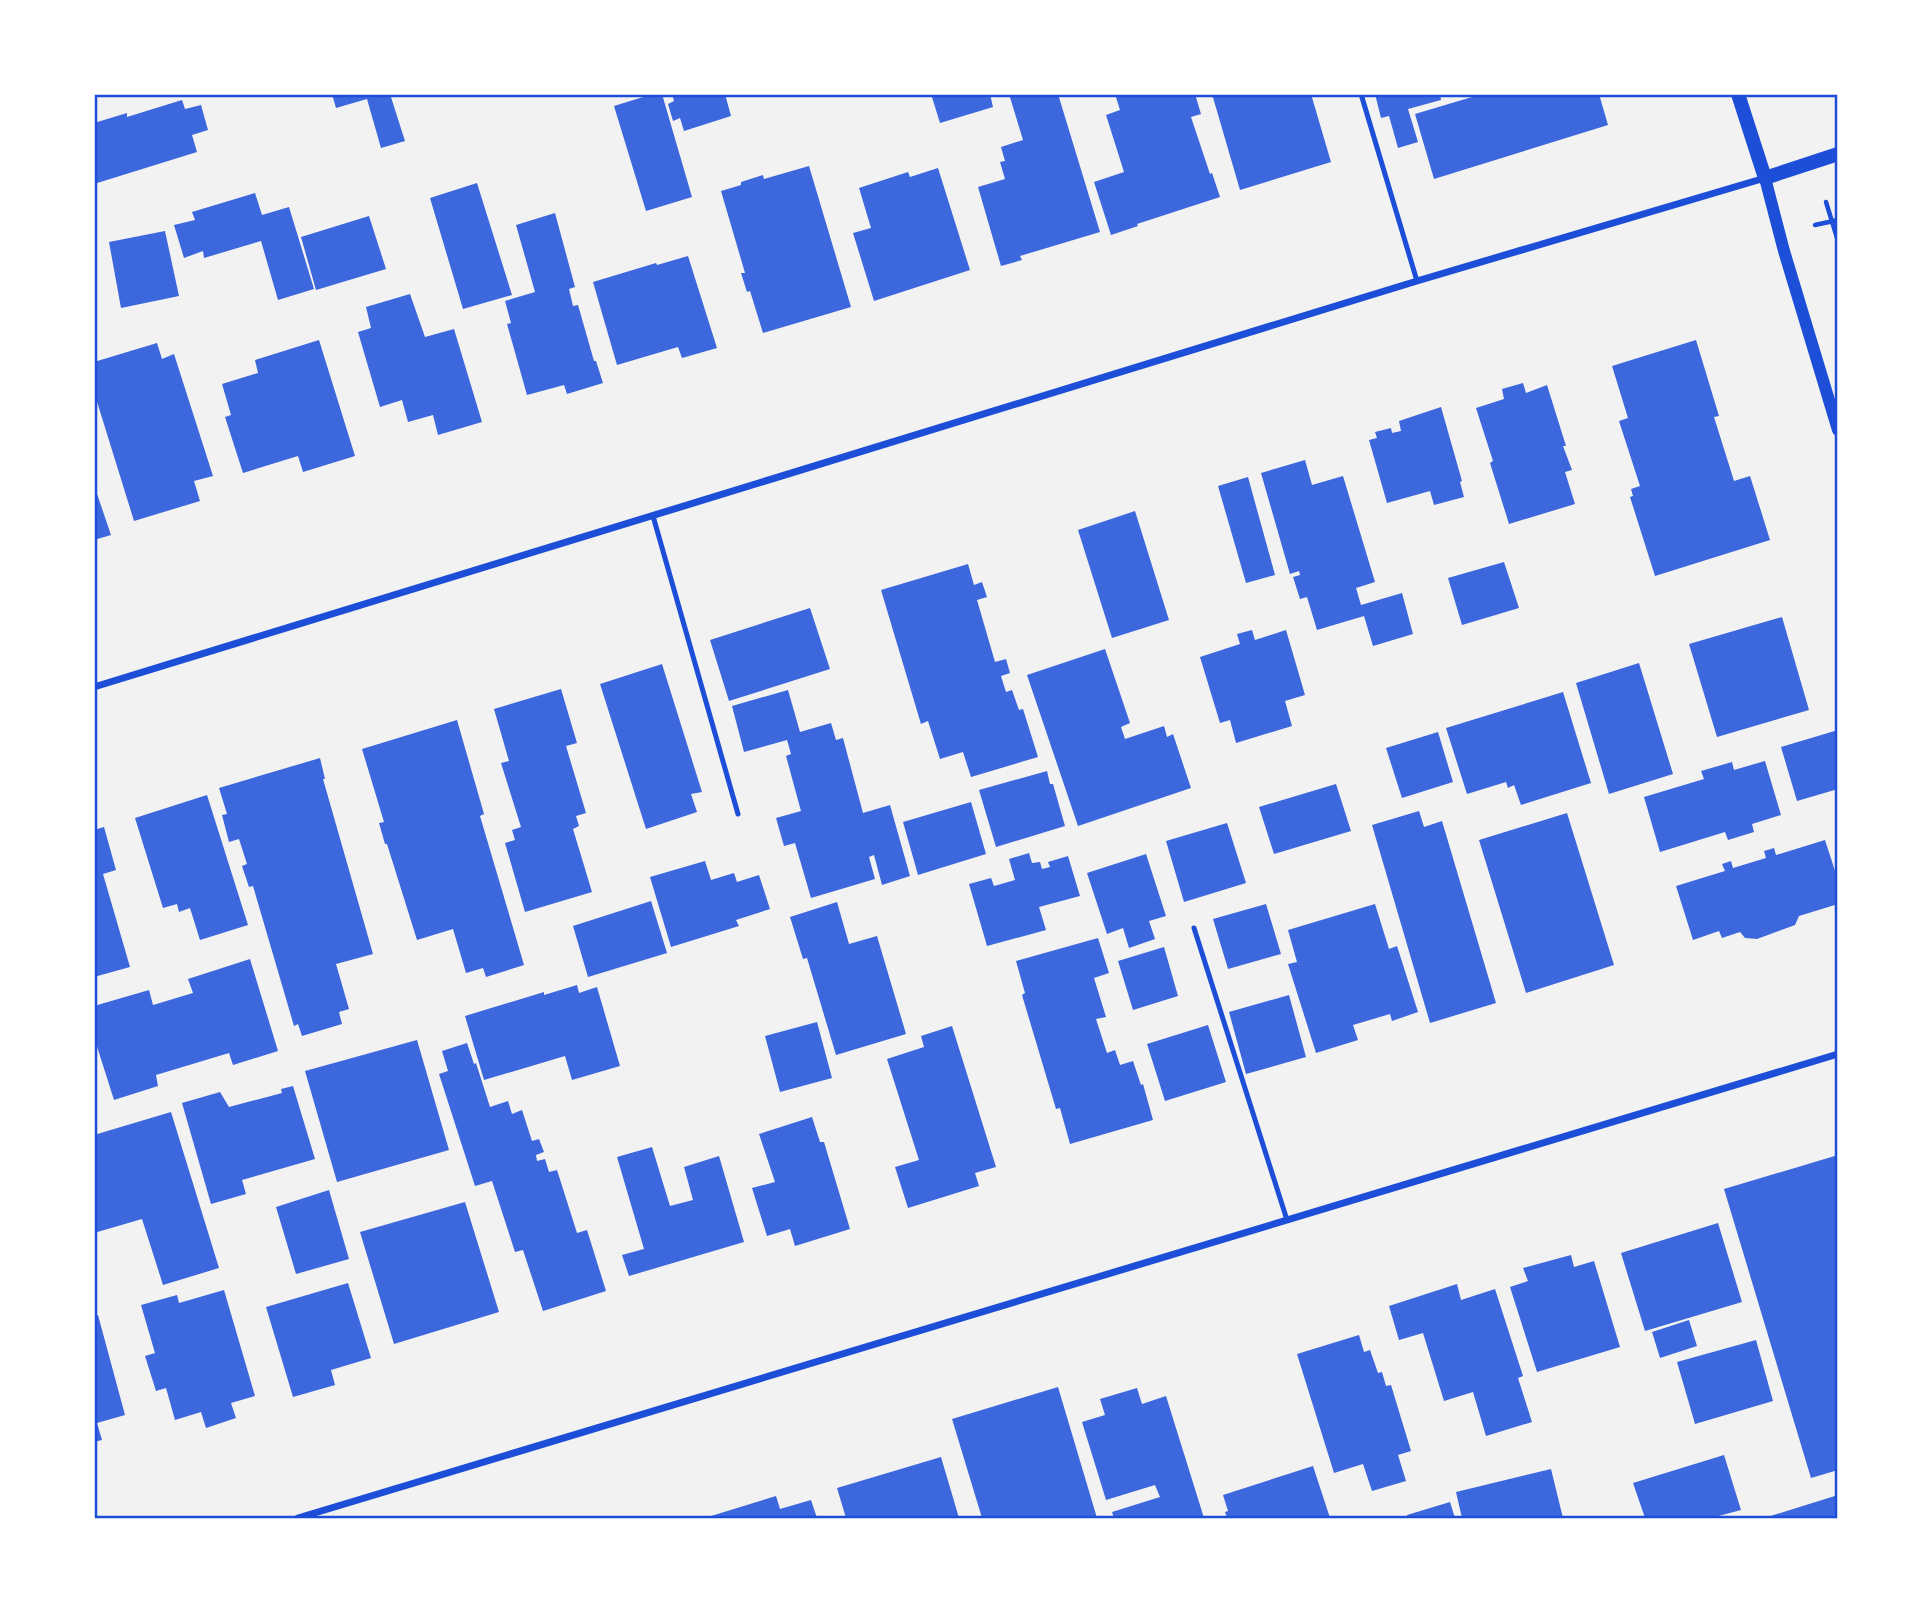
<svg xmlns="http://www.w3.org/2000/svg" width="1932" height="1613" font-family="Figtree,sans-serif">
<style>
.building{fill:#3d67dc}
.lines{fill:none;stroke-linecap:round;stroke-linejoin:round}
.path{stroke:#1d4ed8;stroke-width:4.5}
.service{stroke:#1d4ed8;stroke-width:5}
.minor{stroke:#1d4ed8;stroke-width:7}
.tertiary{stroke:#1d4ed8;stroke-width:12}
.secondary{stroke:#1d4ed8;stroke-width:14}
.neatline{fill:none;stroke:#1d4ed8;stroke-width:2.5}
</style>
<rect width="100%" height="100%" fill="#f2f2f2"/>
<path class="building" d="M 332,94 L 390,94 L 405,141 L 381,148 L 367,99 L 336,108 Z
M 653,94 L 662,94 L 692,197 L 646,211 L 614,106 Z
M 672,94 L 725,94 L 731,116 L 684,131 L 680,118 L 673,121 L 668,104 L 674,101 Z
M 931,94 L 990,94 L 993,107 L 940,123 Z
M 1009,94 L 1058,94 L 1100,232 L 1020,256 L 1022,260 L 1001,266 L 978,187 L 1005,179 L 1000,162 L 1005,161 L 1001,147 L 1023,140 Z
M 1115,94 L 1195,94 L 1201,114 L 1191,117 L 1210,174 L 1212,173 L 1220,197 L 1137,224 L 1138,226 L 1111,235 L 1094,182 L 1124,172 L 1106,115 L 1120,110 Z
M 1212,94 L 1311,94 L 1331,162 L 1240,190 Z
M 1375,94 L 1440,94 L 1441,100 L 1408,109 L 1418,142 L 1398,148 L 1389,116 L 1381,118 Z
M 1471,94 L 1599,94 L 1608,125 L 1434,179 L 1415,114 L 1472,97 Z
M 182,100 L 185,109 L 201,105 L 208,130 L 192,135 L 197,152 L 94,184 L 94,123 L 127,113 L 127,117 Z
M 809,166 L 851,307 L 763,333 L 750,291 L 747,292 L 741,273 L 745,273 L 721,191 L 741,185 L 741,182 L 763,175 L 764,179 Z
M 938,168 L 970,270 L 874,301 L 853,233 L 871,228 L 859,188 L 908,172 L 910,177 Z
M 477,183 L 512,295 L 463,309 L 430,198 Z
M 255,193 L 262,215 L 289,207 L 314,289 L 278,300 L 261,241 L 204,258 L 203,251 L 184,258 L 174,225 L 195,220 L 192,212 Z
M 555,213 L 575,287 L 569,289 L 573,306 L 578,305 L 594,361 L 596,361 L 603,383 L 567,394 L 564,385 L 527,395 L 507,324 L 511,323 L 505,301 L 535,292 L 516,225 Z
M 369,216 L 386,269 L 316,290 L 301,237 Z
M 165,231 L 179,296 L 121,308 L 109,242 Z
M 688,256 L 717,348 L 682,358 L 678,347 L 617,365 L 593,282 L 656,263 L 657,265 Z
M 410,294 L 425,337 L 454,329 L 482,422 L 438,435 L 433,415 L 408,422 L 402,400 L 380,407 L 358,332 L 371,328 L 366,307 Z
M 319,340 L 355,456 L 303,472 L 298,456 L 243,473 L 225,417 L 231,415 L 222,384 L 258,373 L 255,360 Z
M 1696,340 L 1719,416 L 1714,417 L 1734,481 L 1750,476 L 1770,540 L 1655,576 L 1630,497 L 1633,496 L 1631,489 L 1640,486 L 1619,421 L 1628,418 L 1612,366 Z
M 157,343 L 162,359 L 174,354 L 213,476 L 194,481 L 200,501 L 134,521 L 94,392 L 94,362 Z
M 1523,383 L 1526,393 L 1547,385 L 1566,446 L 1563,446 L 1572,470 L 1565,472 L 1575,504 L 1509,524 L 1490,463 L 1493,461 L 1476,408 L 1504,399 L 1502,389 Z
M 1441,407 L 1462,481 L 1460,482 L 1464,497 L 1434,505 L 1430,491 L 1387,503 L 1369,440 L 1377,438 L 1375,432 L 1391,428 L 1392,433 L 1401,431 L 1399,421 Z
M 1305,460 L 1312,485 L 1343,476 L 1375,582 L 1356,588 L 1361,605 L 1402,593 L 1413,634 L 1373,646 L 1364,616 L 1317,630 L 1307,597 L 1300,599 L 1293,577 L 1300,575 L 1299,571 L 1290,574 L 1261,473 Z
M 1248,477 L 1275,575 L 1246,583 L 1218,486 Z
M 94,485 L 111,535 L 94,540 Z
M 1135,511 L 1169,620 L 1112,638 L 1078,530 Z
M 1504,562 L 1519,608 L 1462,625 L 1448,578 Z
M 968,564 L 974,585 L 982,582 L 987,597 L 977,600 L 995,662 L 1006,659 L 1010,673 L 1001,676 L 1006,692 L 1012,690 L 1019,710 L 1023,709 L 1038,757 L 971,777 L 963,752 L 940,759 L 928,721 L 921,724 L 881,590 Z
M 810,608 L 830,669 L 729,701 L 710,640 Z
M 1782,617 L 1809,710 L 1717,737 L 1689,644 Z
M 1252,630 L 1255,640 L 1286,630 L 1305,695 L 1285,701 L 1292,726 L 1236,743 L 1230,720 L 1220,723 L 1200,657 L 1240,644 L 1237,634 Z
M 1105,649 L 1130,723 L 1121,727 L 1125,739 L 1164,726 L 1167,737 L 1173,734 L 1191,788 L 1078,826 L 1027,675 Z
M 1639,663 L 1673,774 L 1609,794 L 1576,683 Z
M 662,664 L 702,792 L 691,794 L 697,812 L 646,829 L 600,684 Z
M 561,689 L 577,743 L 566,746 L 586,813 L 576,816 L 579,826 L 573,829 L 592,892 L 525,912 L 505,843 L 515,840 L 512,830 L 521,827 L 501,763 L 509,761 L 494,709 Z
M 788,690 L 800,732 L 831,723 L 836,740 L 843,738 L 863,813 L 890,805 L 910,876 L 882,885 L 874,855 L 869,857 L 875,879 L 811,898 L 795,843 L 784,846 L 776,818 L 801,811 L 786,756 L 791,754 L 787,740 L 744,752 L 732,706 Z
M 1563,692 L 1591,783 L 1521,805 L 1514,785 L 1508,788 L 1506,782 L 1467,794 L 1446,728 Z
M 457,720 L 484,814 L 480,816 L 524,965 L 486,977 L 483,968 L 466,973 L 453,929 L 417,940 L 387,844 L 385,844 L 379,823 L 384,822 L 362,749 Z
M 1838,730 L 1838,789 L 1797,801 L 1781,747 Z
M 1438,732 L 1453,782 L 1402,798 L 1386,748 Z
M 320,758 L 325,779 L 323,779 L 373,954 L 336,964 L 349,1009 L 339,1012 L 342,1024 L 302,1036 L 298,1024 L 294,1026 L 253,886 L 249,887 L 242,866 L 247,864 L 239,839 L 229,842 L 222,815 L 227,814 L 219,788 Z
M 1765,761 L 1781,815 L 1752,824 L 1754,832 L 1728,840 L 1725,832 L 1660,852 L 1644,797 L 1704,779 L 1701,771 L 1732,762 L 1734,770 Z
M 1047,771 L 1050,784 L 1053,784 L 1065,826 L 996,847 L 979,790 Z
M 1336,784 L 1351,831 L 1274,854 L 1259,807 Z
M 207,795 L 248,925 L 200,940 L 190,908 L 179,912 L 177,904 L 163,908 L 135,818 Z
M 971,802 L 986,854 L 918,875 L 903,822 Z
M 1419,811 L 1424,827 L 1442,821 L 1496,1003 L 1430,1023 L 1372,825 Z
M 1567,813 L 1614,965 L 1526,993 L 1479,840 Z
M 1227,823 L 1246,883 L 1184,902 L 1166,841 Z
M 104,827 L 116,870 L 103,874 L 130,967 L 94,977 L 94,830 Z
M 1825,840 L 1838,880 L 1838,904 L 1799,916 L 1795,925 L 1757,939 L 1745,938 L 1740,932 L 1722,938 L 1719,931 L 1693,940 L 1676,886 L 1725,871 L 1722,864 L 1731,861 L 1733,868 L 1766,858 L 1764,851 L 1774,848 L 1776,855 Z
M 1029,853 L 1032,863 L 1040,862 L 1042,869 L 1050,867 L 1048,862 L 1068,856 L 1080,896 L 1039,907 L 1046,930 L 987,946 L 969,884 L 991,878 L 994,886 L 1015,880 L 1009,859 Z
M 1146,854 L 1166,916 L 1149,921 L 1155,939 L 1129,948 L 1123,928 L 1107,934 L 1087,873 Z
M 705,861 L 711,880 L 734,873 L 737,882 L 759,875 L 770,909 L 736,920 L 739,926 L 671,947 L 650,877 Z
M 651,901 L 667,953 L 588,977 L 573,926 Z
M 837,902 L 849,944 L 877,936 L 906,1034 L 836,1055 L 807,958 L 803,959 L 790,917 Z
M 1266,904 L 1281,954 L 1228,969 L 1213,919 Z
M 1375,904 L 1389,949 L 1397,946 L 1418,1012 L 1392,1021 L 1390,1014 L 1353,1025 L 1358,1040 L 1316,1053 L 1288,964 L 1297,962 L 1288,930 Z
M 1098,938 L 1109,973 L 1094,978 L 1106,1017 L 1096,1019 L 1107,1053 L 1115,1050 L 1120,1065 L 1133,1061 L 1141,1085 L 1143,1084 L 1153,1120 L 1070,1144 L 1060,1108 L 1056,1109 L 1022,995 L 1025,993 L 1016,961 Z
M 1164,947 L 1178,996 L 1133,1010 L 1118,961 Z
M 250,959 L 278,1051 L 233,1065 L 229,1053 L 156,1075 L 158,1086 L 114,1100 L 94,1037 L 94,1006 L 149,990 L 153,1005 L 193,993 L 188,979 Z
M 577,985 L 579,993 L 597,987 L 620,1066 L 572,1080 L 565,1056 L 484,1080 L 465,1016 L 544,992 L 544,995 Z
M 1289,995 L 1306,1057 L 1246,1074 L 1229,1012 Z
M 817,1022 L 832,1078 L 780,1092 L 765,1036 Z
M 1208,1025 L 1226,1082 L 1165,1101 L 1147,1044 Z
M 952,1026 L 996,1167 L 975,1173 L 979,1186 L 908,1208 L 895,1167 L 919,1160 L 887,1059 L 924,1047 L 921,1036 Z
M 417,1040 L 449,1150 L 337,1182 L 305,1071 Z
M 467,1043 L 474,1064 L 476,1063 L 490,1107 L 508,1101 L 512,1114 L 522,1110 L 532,1141 L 539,1139 L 544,1152 L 536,1155 L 537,1161 L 545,1159 L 549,1172 L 557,1170 L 577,1233 L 587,1230 L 606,1291 L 543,1311 L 523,1250 L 515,1252 L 492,1181 L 475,1186 L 439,1074 L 448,1071 L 442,1051 Z
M 293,1086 L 315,1159 L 242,1180 L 246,1194 L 211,1204 L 182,1103 L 220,1092 L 229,1107 L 282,1093 L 281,1089 Z
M 171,1112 L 219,1268 L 163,1285 L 142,1219 L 94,1233 L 94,1135 Z
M 812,1117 L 820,1142 L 824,1142 L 850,1229 L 795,1246 L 790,1229 L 767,1236 L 752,1188 L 775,1182 L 759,1134 Z
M 652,1147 L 670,1206 L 693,1200 L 684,1167 L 719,1156 L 744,1242 L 629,1276 L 622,1255 L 644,1249 L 617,1157 Z
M 1838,1155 L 1838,1470 L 1811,1478 L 1724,1189 Z
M 329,1190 L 349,1259 L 296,1274 L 276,1207 Z
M 465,1202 L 499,1312 L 394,1344 L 360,1232 Z
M 1718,1223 L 1742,1302 L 1645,1331 L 1621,1253 Z
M 1571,1255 L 1574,1267 L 1594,1261 L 1620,1347 L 1537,1372 L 1510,1287 L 1528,1281 L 1523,1268 Z
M 348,1283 L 371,1358 L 331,1370 L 335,1385 L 293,1397 L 266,1307 Z
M 1457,1284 L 1461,1300 L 1495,1289 L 1523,1376 L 1518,1378 L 1532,1422 L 1486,1436 L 1473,1392 L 1444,1401 L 1423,1333 L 1399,1340 L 1389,1306 Z
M 224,1290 L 255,1396 L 231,1403 L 236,1418 L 206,1428 L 201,1412 L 175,1420 L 166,1388 L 156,1391 L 145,1356 L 155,1353 L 141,1305 L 177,1295 L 179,1303 Z
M 98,1315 L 125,1415 L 97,1423 L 102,1440 L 94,1442 L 94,1316 Z
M 1689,1320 L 1697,1346 L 1660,1358 L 1652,1332 Z
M 1359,1335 L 1364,1352 L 1370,1350 L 1378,1373 L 1382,1372 L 1386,1386 L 1391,1385 L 1411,1451 L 1398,1455 L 1406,1481 L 1372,1491 L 1363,1464 L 1334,1473 L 1297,1354 Z
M 1756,1340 L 1773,1401 L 1695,1424 L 1677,1362 Z
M 1058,1387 L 1097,1518 L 982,1518 L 952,1419 Z
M 1137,1388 L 1142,1404 L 1166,1396 L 1204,1518 L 1114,1518 L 1112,1512 L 1160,1497 L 1155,1485 L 1106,1500 L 1082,1422 L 1105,1415 L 1100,1399 Z
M 1724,1455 L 1741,1510 L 1711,1518 L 1645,1518 L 1633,1483 Z
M 941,1457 L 959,1518 L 846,1518 L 837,1488 Z
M 1313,1466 L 1330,1518 L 1227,1518 L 1225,1512 L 1228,1511 L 1223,1495 Z
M 1551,1469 L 1563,1518 L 1462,1518 L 1456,1492 Z
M 1838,1495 L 1838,1518 L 1764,1518 Z
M 776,1496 L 780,1509 L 811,1500 L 817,1518 L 712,1518 L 711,1516 Z
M 1450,1502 L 1455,1518 L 1408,1518 L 1407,1515 Z"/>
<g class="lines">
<path class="path" d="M 1826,202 L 1838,241
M 1815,225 L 1838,220"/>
<path class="service" d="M 1361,94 L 1417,281
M 653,516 L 738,814
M 1194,928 L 1287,1220"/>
<path class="minor" d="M 94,687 L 1417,281 L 1765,178
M 298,1518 L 1838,1054"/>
<path class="tertiary" d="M 1765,178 L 1784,251 L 1838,430"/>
<path class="secondary" d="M 1738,94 L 1765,178 L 1838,154"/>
</g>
<rect width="1932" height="1613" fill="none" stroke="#ffffff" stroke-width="192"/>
<rect x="96" y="96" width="1740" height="1421" class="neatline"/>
</svg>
